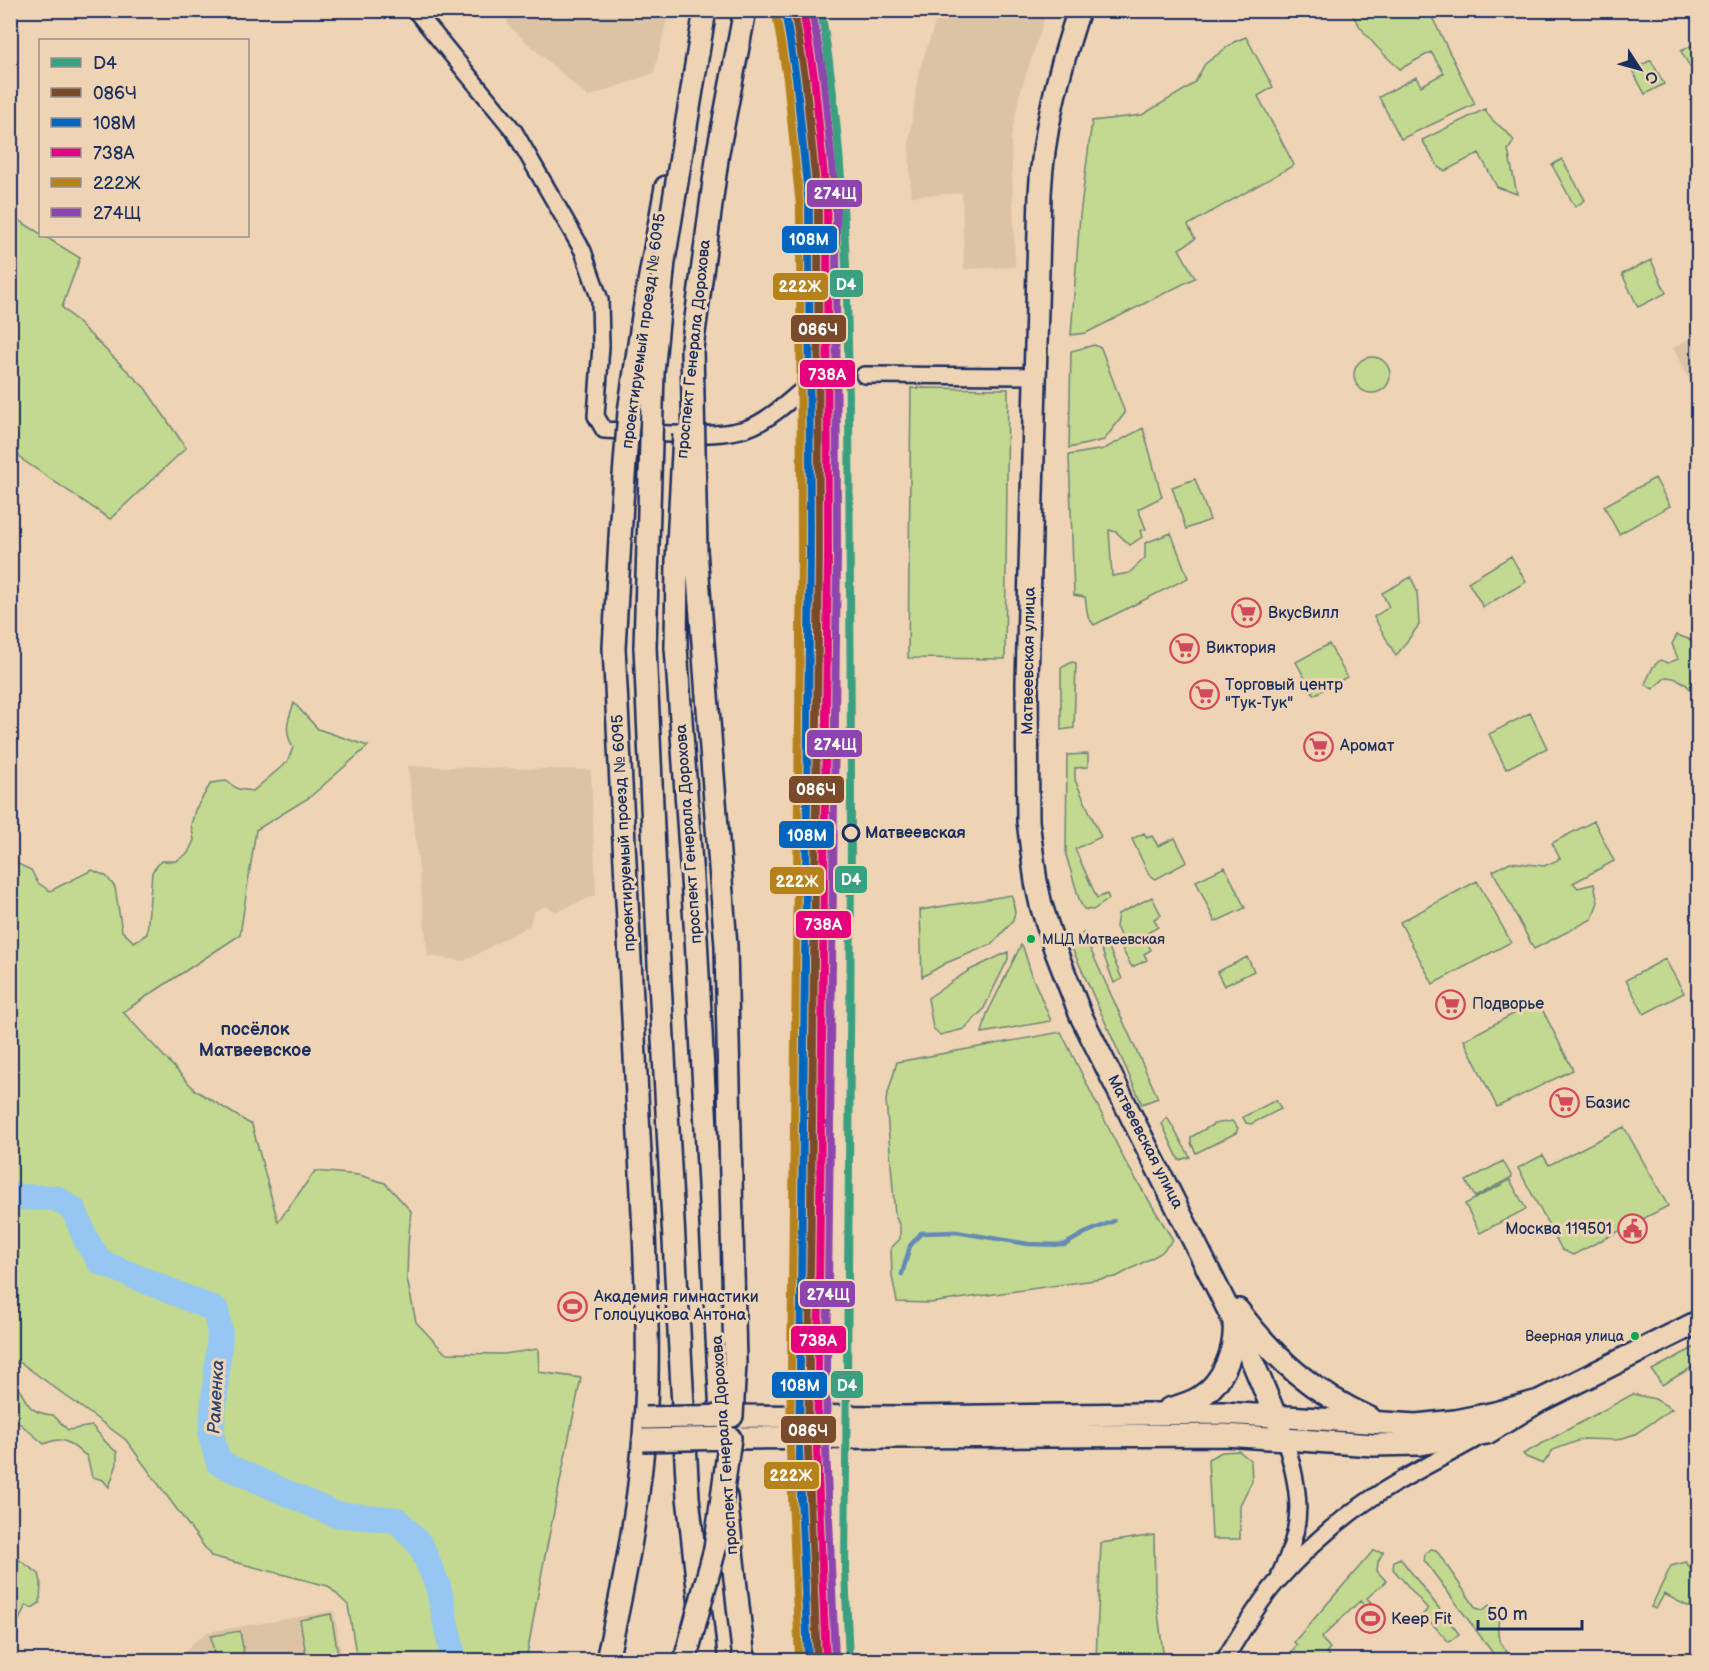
<svg xmlns="http://www.w3.org/2000/svg" width="1709" height="1671" font-family="'Balsamiq Sans',sans-serif">
<style>
.built{fill:#dcc3a4}
.green{fill:#c2d98f;stroke:#6e8476;stroke-width:1.5}
.lines{fill:none;stroke-linecap:round;stroke-linejoin:round}
.stream{stroke:#658ab7;stroke-width:4.5}
.river{stroke:#96c7f2;stroke-width:26}
.street-tunnel{stroke:#c4b2a4;stroke-width:15;stroke-dasharray:15 8;stroke-linecap:butt}
.street-casing{stroke:#1b2f5e;stroke-width:20}
.secondary-casing{stroke:#1b2f5e;stroke-width:26}
.street{stroke:#eed3b5;stroke-width:15}
.secondary{stroke:#eed3b5;stroke-width:21}
.secondary-bridge-casing{stroke:#1b2f5e;stroke-width:26;stroke-linecap:butt}
.secondary-bridge{stroke:#eed3b5;stroke-width:21}
.rail-1-casing{stroke:#eed3b5;stroke-width:12}
.rail-2-casing{stroke:#eed3b5;stroke-width:12}
.rail-3-casing{stroke:#eed3b5;stroke-width:12}
.rail-4-casing{stroke:#eed3b5;stroke-width:12}
.rail-5-casing{stroke:#eed3b5;stroke-width:12}
.rail-6-casing{stroke:#eed3b5;stroke-width:12}
.rail-1{stroke:#3aa07f;stroke-width:8}
.rail-2{stroke:#7a4b2a;stroke-width:8}
.rail-3{stroke:#0065bd;stroke-width:8}
.rail-4{stroke:#e5007d;stroke-width:8}
.rail-5{stroke:#b5821c;stroke-width:8}
.rail-6{stroke:#8e44ad;stroke-width:8}
.stop-dot{fill:#eed3b5;stroke:#1b2f5e;stroke-width:3}
.bus-dot{fill:#00a651;stroke:#eed3b5;stroke-width:2}
.labels{text-anchor:middle;dominant-baseline:central;stroke-width:6;stroke-linejoin:round;paint-order:stroke}
.bus-label{font-size:14px;fill:#1b2f5e;stroke:#eed3b5;text-anchor:start}
.street-label{font-size:16px;fill:#1b2f5e;stroke:#eed3b5}
.poi-label{font-size:16px;fill:#1b2f5e;stroke:#eed3b5;text-anchor:start}
.stop-label{font-size:16px;font-weight:bold;fill:#1b2f5e;stroke:#eed3b5;text-anchor:start}
.neighbourhood-label{font-size:18px;font-weight:bold;fill:#1b2f5e;stroke:#eed3b5}
.water-label{font-size:18px;font-style:italic;fill:#2d4674;stroke:#eed3b5}
.line-badge{stroke:#eed3b5;stroke-width:2}
.badge-label{font-size:16px;text-anchor:middle;font-weight:bold;fill:#fff}
</style>
<rect width="100%" height="100%" fill="#eed3b5"/>
<filter id="ink" filterUnits="userSpaceOnUse"><feTurbulence type="fractalNoise" baseFrequency=".0167" numOctaves="2"/><feDisplacementMap in="SourceGraphic" scale="12" xChannelSelector="R" yChannelSelector="G"/><feConvolveMatrix kernelMatrix="1 2 1 2 8 2 1 2 1" color-interpolation-filters="sRGB"/></filter>
<g filter="url(#ink)">
<path class="built" d="M 504,11 L 504,10 L 669,11 L 654,73 L 588,97 L 509,26 Z
M 939,11 L 1047,11 L 1019,96 L 1011,138 L 1015,267 L 964,269 L 962,193 L 911,196 L 909,144 L 918,75 Z
M 1698,334 L 1698,397 L 1673,348 Z
M 408,766 L 591,770 L 596,895 L 556,912 L 546,906 L 533,912 L 530,925 L 464,961 L 428,956 Z
M 334,1611 L 342,1660 L 178,1660 L 193,1643 L 208,1632 Z"/>
<path class="green" d="M 1350,11 L 1429,11 L 1475,104 L 1401,139 L 1379,97 L 1416,77 L 1421,86 L 1444,73 L 1431,52 L 1400,69 C 1380,52 1363,34 1350,11 Z
M 1246,37 L 1273,87 L 1258,96 L 1294,165 L 1188,225 L 1195,239 L 1179,249 L 1195,278 L 1086,333 L 1071,335 L 1080,215 L 1092,121 L 1142,115 L 1186,89 L 1195,82 L 1205,64 L 1234,42 Z
M 1698,42 L 1698,81 L 1681,51 Z
M 1651,60 L 1664,84 L 1645,94 L 1632,70 Z
M 1485,109 C 1491,124 1506,127 1514,141 L 1508,150 L 1517,194 L 1497,187 L 1479,153 L 1445,171 L 1439,168 L 1422,140 Z
M 1562,159 L 1585,200 L 1575,207 L 1552,165 Z
M 11,218 L 15,218 L 80,258 L 62,307 L 145,388 L 186,448 L 110,519 L 24,461 L 11,447 Z
M 1651,260 L 1666,293 L 1638,307 L 1622,274 Z
M 1094,345 L 1101,348 L 1125,413 L 1104,440 L 1069,448 L 1071,351 Z
M1354 375a18 18 0 1 1 36 0a18 18 0 1 1-36 0Z
M 911,388 L 1008,389 L 1005,659 L 908,658 Z
M 1143,428 L 1162,497 L 1138,509 L 1146,529 L 1140,531 L 1142,537 L 1130,545 L 1116,532 L 1109,530 L 1112,576 L 1129,573 L 1145,558 L 1145,543 L 1171,533 L 1188,578 L 1094,625 L 1088,617 L 1085,597 L 1074,595 L 1069,455 L 1104,449 Z
M 1655,478 L 1670,506 L 1619,534 L 1604,506 Z
M 1195,479 L 1210,520 L 1186,529 L 1172,487 Z
M 1511,556 L 1526,582 L 1483,607 L 1468,582 Z
M 1411,577 L 1417,591 L 1419,625 L 1396,656 L 1374,617 L 1389,607 L 1382,593 Z
M 1677,635 L 1694,641 L 1698,640 L 1698,687 L 1691,690 C 1684,681 1677,678 1666,677 L 1653,689 L 1645,684 L 1653,667 L 1660,660 L 1668,663 L 1678,659 L 1672,644 Z
M 1329,644 L 1347,677 L 1314,695 L 1296,662 Z
M 1072,662 L 1076,663 L 1074,728 L 1061,730 L 1061,668 Z
M 294,703 L 318,729 L 368,746 L 310,797 L 256,830 L 240,935 L 123,1012 L 195,1090 L 252,1125 L 278,1222 L 315,1171 L 359,1175 L 385,1183 L 411,1211 L 408,1246 L 407,1279 L 416,1322 L 445,1353 L 504,1354 L 538,1349 L 539,1372 L 581,1378 L 543,1566 L 526,1660 L 357,1660 L 348,1605 L 328,1586 L 211,1556 L 126,1440 L 21,1363 L 11,1363 L 11,848 L 18,864 L 31,870 L 38,883 L 50,891 L 92,870 L 106,876 L 115,887 L 122,931 L 134,942 L 147,934 L 152,872 L 161,861 L 176,861 L 188,853 L 194,840 L 191,825 L 195,810 L 211,783 L 226,781 L 238,789 L 253,791 L 287,762 L 293,748 C 284,730 287,722 294,703 Z
M 1530,713 L 1547,748 L 1506,769 L 1489,734 Z
M 1088,754 L 1088,767 L 1075,768 L 1075,780 L 1101,837 L 1075,849 L 1097,898 L 1107,894 L 1109,899 L 1093,910 L 1084,909 L 1080,902 L 1066,855 L 1067,755 Z
M 1594,821 L 1614,861 L 1573,883 L 1578,888 L 1594,884 L 1598,902 L 1592,919 L 1534,949 L 1493,871 L 1510,862 L 1544,866 L 1560,859 L 1552,843 Z
M 1144,833 L 1147,838 L 1152,836 L 1158,846 L 1175,838 L 1187,862 L 1156,879 L 1149,875 L 1132,839 Z
M 1225,867 L 1245,908 L 1215,922 L 1196,881 Z
M 1477,881 L 1511,942 L 1433,984 L 1400,922 Z
M 1012,895 L 1015,913 L 1012,922 L 992,944 L 946,963 L 922,977 L 920,910 Z
M 1152,897 L 1161,915 L 1154,919 L 1158,927 L 1144,935 L 1151,950 L 1144,954 L 1147,960 L 1132,967 L 1121,947 L 1122,939 L 1116,927 L 1118,914 Z
M 1083,933 L 1158,1098 L 1142,1104 L 1071,946 Z
M 1098,940 L 1107,943 L 1122,979 L 1114,983 Z
M 1021,945 L 1023,947 L 1032,976 L 1051,1021 L 982,1033 L 987,1014 Z
M 1008,952 L 1008,959 L 983,1010 L 964,1029 L 940,1035 L 933,1028 L 928,998 L 968,971 Z
M 1247,957 L 1254,971 L 1224,986 L 1217,972 Z
M 1665,959 L 1684,993 L 1644,1014 L 1626,980 Z
M 1538,1001 L 1573,1070 L 1497,1107 L 1464,1040 Z
M 1061,1032 L 1126,1163 L 1173,1240 L 1161,1253 L 1116,1277 L 930,1303 L 897,1302 L 892,1276 L 891,1248 L 900,1239 L 900,1227 L 895,1215 L 886,1100 L 897,1062 Z
M 1276,1100 L 1281,1109 L 1251,1124 L 1246,1123 L 1243,1117 Z
M 1167,1117 L 1190,1157 L 1179,1160 L 1162,1124 Z
M 1232,1121 L 1238,1128 L 1236,1133 L 1196,1153 L 1191,1143 L 1191,1137 L 1214,1124 Z
M 1624,1127 L 1668,1206 L 1573,1255 L 1562,1250 L 1518,1168 L 1543,1155 L 1549,1165 Z
M 1503,1161 L 1512,1177 L 1475,1197 L 1466,1181 Z
M 1510,1180 L 1526,1209 L 1480,1233 L 1465,1204 Z
M 1695,1347 L 1698,1364 L 1662,1385 L 1652,1370 Z
M 10,1379 C 29,1394 20,1412 53,1415 L 68,1430 L 92,1426 C 101,1435 106,1445 117,1452 L 117,1464 L 109,1487 L 103,1480 L 92,1477 L 87,1456 C 68,1445 68,1434 44,1444 L 11,1416 Z
M 1633,1394 L 1655,1399 L 1672,1409 L 1635,1434 L 1617,1440 L 1583,1439 L 1553,1450 L 1543,1464 L 1526,1457 L 1523,1454 Z
M 1239,1451 L 1251,1461 L 1252,1481 L 1240,1505 L 1240,1539 L 1212,1539 L 1208,1459 L 1222,1452 Z
M 1154,1535 L 1155,1590 L 1164,1660 L 1096,1660 L 1101,1543 Z
M 1431,1549 L 1436,1550 L 1476,1608 L 1483,1610 L 1489,1605 L 1499,1619 C 1495,1640 1501,1644 1513,1660 L 1498,1660 L 1424,1560 L 1425,1554 Z
M 1373,1551 L 1383,1552 L 1378,1562 L 1377,1571 L 1386,1581 L 1367,1598 L 1375,1607 L 1370,1611 L 1360,1601 L 1321,1638 L 1330,1648 L 1326,1653 L 1334,1660 L 1285,1660 L 1297,1645 L 1294,1642 Z
M 11,1554 L 39,1574 L 41,1582 L 40,1603 L 32,1608 L 26,1605 L 11,1638 Z
M 1400,1558 L 1459,1634 L 1449,1642 L 1423,1614 L 1428,1609 L 1393,1569 L 1394,1561 Z
M 1686,1562 L 1698,1580 L 1698,1604 L 1695,1610 L 1664,1594 L 1656,1609 L 1651,1607 L 1671,1566 Z
M 331,1614 L 339,1660 L 307,1660 L 300,1620 Z
M 240,1631 L 245,1660 L 215,1660 L 211,1636 Z"/>
<g class="lines">
<path class="stream" d="M 902,1274 L 910,1246 L 921,1233 L 956,1232 L 1028,1244 L 1064,1245 L 1085,1233 L 1114,1221"/>
<path class="river" d="M 10,1193 L 16,1197 L 56,1198 L 74,1210 L 86,1240 L 100,1262 L 216,1310 L 220,1334 L 211,1436 L 219,1463 L 334,1514 L 397,1520 L 421,1546 L 438,1586 L 454,1660"/>
<path class="street-tunnel" d="M 813,381 L 864,375"/>
<defs>
<path id="street" d="M 415,10 L 514,131 L 583,251 L 600,300 L 601,346 L 596,416 L 604,430 C 643,432 720,441 753,426 C 775,416 794,396 813,381
M 864,375 L 1035,376
M 1280,1574 C 1306,1522 1300,1493 1285,1439
M 1224,1660 C 1240,1635 1256,1606 1275,1584 C 1303,1552 1337,1521 1372,1498 C 1405,1476 1441,1459 1476,1439"/>
<path id="secondary" d="M 1079,10 C 1059,71 1043,130 1040,194 L 1027,683 L 1028,821 L 1036,882 L 1041,905 L 1055,949 L 1081,1016 L 1244,1341 L 1280,1427
M 644,310 L 666,187
M 692,348 L 718,152 L 745,10
M 645,647 L 659,964 L 688,1497 L 706,1660
M 676,647 L 696,937 L 722,1433
M 1238,1310 C 1276,1360 1312,1392 1370,1418
M 1539,1401 L 1495,1413 L 1455,1421 L 1416,1425 L 1223,1413 L 905,1417 L 732,1416 L 730,1438 L 1225,1435 L 1373,1445 L 1420,1444 L 1487,1433 L 1539,1401 L 1698,1322
M 1169,1409 C 1180,1406 1191,1403 1200,1397 C 1224,1382 1236,1349 1234,1323
M 726,1497 L 744,1660
M 607,1660 C 626,1576 642,1491 646,1405 C 649,1347 646,1289 644,1232"/>
</defs>
<use href="#street" class="street-casing"/>
<use href="#secondary" class="secondary-casing"/>
<use href="#street" class="street"/>
<use href="#secondary" class="secondary"/>
<defs>
<path id="secondary-bridge" d="M 644,310 L 629,412 L 622,502 L 614,648 L 644,1232
M 645,647 L 653,373 L 664,261 L 705,10
M 676,647 L 677,561 L 684,435
M 645,1418 L 732,1416 L 735,1364 L 726,946 L 696,550 L 692,348
M 643,1440 L 730,1438 L 715,1549 L 685,1660"/>
</defs>
<use href="#secondary-bridge" class="secondary-bridge-casing"/>
<use href="#secondary-bridge" class="secondary-bridge"/>
<defs>
<path id="rail-1" d="M 821,10 C 854,201 848,397 850,590 C 853,917 848,1244 845,1571 L 849,1660"/>
<path id="rail-2" d="M 794,10 L 805,77 L 818,206 L 819,555 L 808,1450 L 817,1660"/>
<path id="rail-3" d="M 785,11 L 796,78 L 809,206 L 810,555 L 799,1450 L 808,1660"/>
<path id="rail-4" d="M 803,10 L 814,76 L 827,206 L 828,555 L 817,1450 L 826,1660"/>
<path id="rail-5" d="M 776,13 L 787,79 L 800,207 L 801,555 L 790,1450 L 799,1660"/>
<path id="rail-6" d="M 812,10 L 823,75 L 836,206 L 837,555 L 826,1450 L 835,1659"/>
</defs>
<use href="#rail-1" class="rail-1-casing"/>
<use href="#rail-2" class="rail-2-casing"/>
<use href="#rail-3" class="rail-3-casing"/>
<use href="#rail-4" class="rail-4-casing"/>
<use href="#rail-5" class="rail-5-casing"/>
<use href="#rail-6" class="rail-6-casing"/>
<use href="#rail-1" class="rail-1"/>
<use href="#rail-2" class="rail-2"/>
<use href="#rail-3" class="rail-3"/>
<use href="#rail-4" class="rail-4"/>
<use href="#rail-5" class="rail-5"/>
<use href="#rail-6" class="rail-6"/>
</g>
</g>
<defs>
<symbol id="supermarket-ring" viewBox="-11 -11 22 22"><circle r="9.5" fill="#eed3b5" stroke="#d1495b" stroke-width="1.5"/><path d="M-6-5.5h2.5l.6 2H6L4.5 2H-2.5L-4.4-4H-6ZM-1.5 3.2a1.3 1.3 0 1 0 .1 0ZM3 3.2a1.3 1.3 0 1 0 .1 0Z" fill="#d1495b"/></symbol>
<symbol id="civic-ring" viewBox="-11 -11 22 22"><circle r="9.5" fill="#eed3b5" stroke="#d1495b" stroke-width="1.5"/><path d="M-.6-6.5H3V-4.5H.6V-3L4-1V1h2V6H-6V1h2V-1L-.6-3ZM-1.2 2.5V6h2.4V2.5Z" fill="#d1495b"/></symbol>
<symbol id="stadium-ring" viewBox="-11 -11 22 22"><circle r="9.5" fill="#eed3b5" stroke="#d1495b" stroke-width="1.5"/><path d="M0-5a6.5 5 0 1 0 0 10a6.5 5 0 1 0 0-10ZM-3.5-1.8h7v3.6h-7Z" fill="#d1495b"/></symbol>
</defs>
<g fill-rule="evenodd">
<use href="#supermarket-ring" x="1230" y="596" width="33" height="33"/>
<use href="#supermarket-ring" x="1168" y="632" width="33" height="33"/>
<use href="#supermarket-ring" x="1188" y="678" width="33" height="33"/>
<use href="#supermarket-ring" x="1302" y="730" width="33" height="33"/>
<use href="#supermarket-ring" x="1434" y="988" width="33" height="33"/>
<use href="#supermarket-ring" x="1548" y="1086" width="33" height="33"/>
<use href="#civic-ring" x="1616" y="1212" width="33" height="33"/>
<use href="#stadium-ring" x="556" y="1290" width="33" height="33"/>
<use href="#stadium-ring" x="1354" y="1602" width="33" height="33"/>
</g>
<circle class="stop-dot" cx="851" cy="833" r="8"/>
<g class="bus-dot">
<circle cx="1031" cy="939" r="5"/>
<circle cx="1635" cy="1336" r="5"/>
</g>
<g class="labels">
<g class="bus-label">
<text x="1042" y="939">МЦД Матвеевская</text>
<text x="1624" y="1336" text-anchor="end">Веерная улица</text>
</g>
<g class="street-label">
<text transform="translate(644 331) rotate(-82)">проектируемый проезд № 6095</text>
<text transform="translate(694 349) rotate(-84)">проспект Генерала Дорохова</text>
<text transform="translate(1029 661) rotate(-89)">Матвеевская улица</text>
<text transform="translate(624 833) rotate(-93)">проектируемый проезд № 6095</text>
<text transform="translate(689 834) rotate(-94)">проспект Генерала Дорохова</text>
<text transform="translate(1145 1142) rotate(63)">Матвеевская улица</text>
<text transform="translate(725 1445) rotate(-94)">проспект Генерала Дорохова</text>
</g>
<g class="poi-label">
<text x="1268" y="613">ВкусВилл</text>
<text x="1206" y="648">Виктория</text>
<text x="1225" y="685">Торговый центр<tspan x="1225" dy="18">"Тук-Тук"</tspan></text>
<text x="1340" y="746">Аромат</text>
<text x="1472" y="1004">Подворье</text>
<text x="1585" y="1103">Базис</text>
<text x="1612" y="1229" text-anchor="end">Москва 119501</text>
<text x="594" y="1297">Академия гимнастики<tspan x="594" dy="18">Голоцуцкова Антона</tspan></text>
<text x="1391" y="1619">Keep Fit</text>
</g>
<g class="stop-label">
<text x="865" y="833">Матвеевская</text>
</g>
<g class="neighbourhood-label">
<text x="255" y="1029">посёлок<tspan x="255" dy="21">Матвеевское</tspan></text>
</g>
<g class="water-label">
<text transform="translate(216 1397) rotate(-87)">Раменка</text>
</g>
</g>
<g class="line-badge">
<rect x="806" y="179" width="57" height="29" rx="6" fill="#8e44ad"/>
<rect x="781" y="225" width="57" height="29" rx="6" fill="#0065bd"/>
<rect x="829" y="269" width="35" height="29" rx="6" fill="#3aa07f"/>
<rect x="772" y="272" width="57" height="29" rx="6" fill="#b5821c"/>
<rect x="790" y="314" width="57" height="29" rx="6" fill="#7a4b2a"/>
<rect x="799" y="359" width="57" height="29" rx="6" fill="#e5007d"/>
<rect x="806" y="729" width="57" height="29" rx="6" fill="#8e44ad"/>
<rect x="788" y="775" width="57" height="29" rx="6" fill="#7a4b2a"/>
<rect x="778" y="820" width="57" height="29" rx="6" fill="#0065bd"/>
<rect x="834" y="865" width="34" height="29" rx="6" fill="#3aa07f"/>
<rect x="769" y="866" width="56" height="29" rx="6" fill="#b5821c"/>
<rect x="795" y="910" width="57" height="29" rx="6" fill="#e5007d"/>
<rect x="799" y="1280" width="57" height="28" rx="6" fill="#8e44ad"/>
<rect x="790" y="1325" width="57" height="29" rx="6" fill="#e5007d"/>
<rect x="830" y="1370" width="34" height="29" rx="6" fill="#3aa07f"/>
<rect x="771" y="1371" width="57" height="28" rx="6" fill="#0065bd"/>
<rect x="780" y="1415" width="57" height="29" rx="6" fill="#7a4b2a"/>
<rect x="763" y="1461" width="57" height="29" rx="6" fill="#b5821c"/>
</g>
<g class="badge-label">
<text x="835" y="199">274Щ</text>
<text x="809" y="245">108М</text>
<text x="846" y="290">D4</text>
<text x="800" y="292">222Ж</text>
<text x="818" y="335">086Ч</text>
<text x="827" y="380">738А</text>
<text x="835" y="750">274Щ</text>
<text x="816" y="795">086Ч</text>
<text x="807" y="841">108М</text>
<text x="851" y="885">D4</text>
<text x="797" y="887">222Ж</text>
<text x="823" y="930">738А</text>
<text x="828" y="1300">274Щ</text>
<text x="818" y="1346">738А</text>
<text x="847" y="1391">D4</text>
<text x="800" y="1391">108М</text>
<text x="808" y="1436">086Ч</text>
<text x="791" y="1481">222Ж</text>
</g>
<rect width="1709" height="1671" fill="none" stroke="#eed3b5" stroke-width="36"/>
<rect x="18" y="18" width="1673" height="1635" fill="none" stroke="#1b2f5e" stroke-width="2" filter="url(#ink)"/>
<rect x="39" y="39" width="210" height="198" fill="#eed3b5" stroke="#9a9192" stroke-width="1.5"/>
<rect x="51" y="58" width="30" height="9" fill="#3aa07f" stroke="#9a9192" stroke-width="1.5"/>
<text x="93" y="69" font-size="18" fill="#1b2f5e">D4</text>
<rect x="51" y="88" width="30" height="9" fill="#7a4b2a" stroke="#9a9192" stroke-width="1.5"/>
<text x="93" y="99" font-size="18" fill="#1b2f5e">086Ч</text>
<rect x="51" y="118" width="30" height="9" fill="#0065bd" stroke="#9a9192" stroke-width="1.5"/>
<text x="93" y="129" font-size="18" fill="#1b2f5e">108М</text>
<rect x="51" y="148" width="30" height="9" fill="#e5007d" stroke="#9a9192" stroke-width="1.5"/>
<text x="93" y="159" font-size="18" fill="#1b2f5e">738А</text>
<rect x="51" y="178" width="30" height="9" fill="#b5821c" stroke="#9a9192" stroke-width="1.5"/>
<text x="93" y="189" font-size="18" fill="#1b2f5e">222Ж</text>
<rect x="51" y="208" width="30" height="9" fill="#8e44ad" stroke="#9a9192" stroke-width="1.5"/>
<text x="93" y="219" font-size="18" fill="#1b2f5e">274Щ</text>
<g transform="translate(1640 69) rotate(126)" stroke="#eed3b5" stroke-width="4.5" paint-order="stroke">
<path d="M0-4.5L10 22L0 15L-10 22Z" fill="#1b2f5e"/>
<text y="-9" font-size="16" font-weight="bold" text-anchor="middle" fill="#1b2f5e">С</text>
</g>
<path d="M1478 1620v9h104v-9" fill="none" stroke="#1b2f5e" stroke-width="3"/>
<text x="1487" y="1620" font-size="18" fill="#1b2f5e" stroke="#eed3b5" stroke-width="4.5" paint-order="stroke">50 m</text>
</svg>
